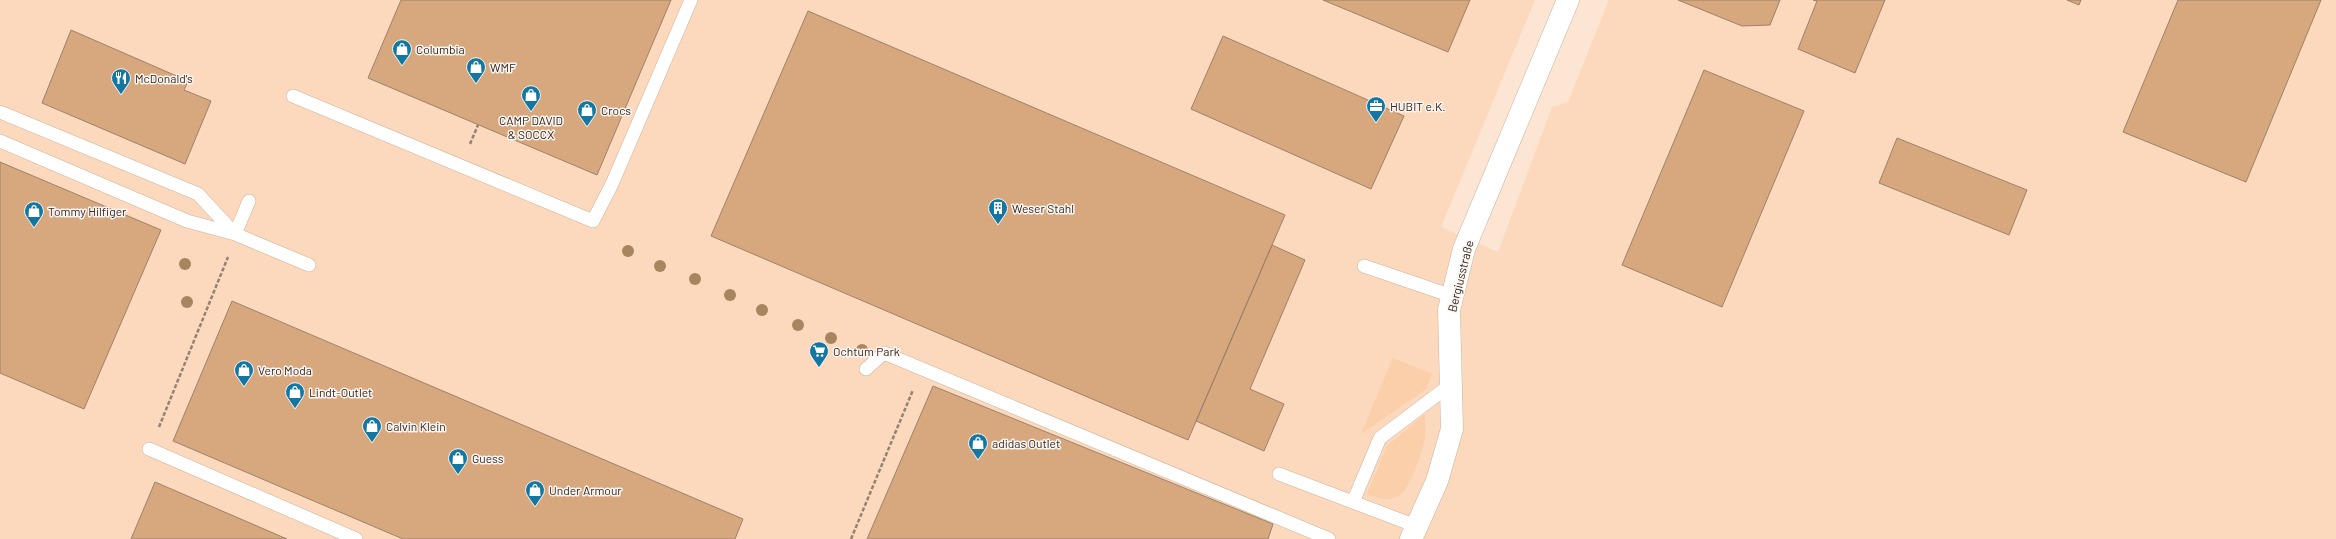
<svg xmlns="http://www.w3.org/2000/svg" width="2336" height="539" font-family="Barlow,sans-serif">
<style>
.built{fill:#fcd9bc}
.green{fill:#facfaa}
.building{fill:#d7a77d;stroke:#9c826c}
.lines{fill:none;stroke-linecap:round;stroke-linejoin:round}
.lane-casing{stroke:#cdb29a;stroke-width:14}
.street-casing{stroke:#cdb29a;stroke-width:23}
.path{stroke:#938375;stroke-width:2.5;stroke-dasharray:4 2;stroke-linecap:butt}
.lane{stroke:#fff;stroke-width:13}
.street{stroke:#fff;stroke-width:22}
.tree{fill:#a8855e}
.labels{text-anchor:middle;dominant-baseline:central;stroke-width:3;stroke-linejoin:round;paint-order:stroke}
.poi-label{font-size:12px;fill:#332920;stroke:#fbf5f1;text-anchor:start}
.street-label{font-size:12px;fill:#332920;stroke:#fbf5f1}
</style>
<rect width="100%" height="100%" fill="#fce5d2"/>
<path class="built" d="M 0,0 L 1535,0 L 1441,227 L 1498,252 L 1552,107 L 1568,102 L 1609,0 L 2336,0 L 2336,539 L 0,539 Z"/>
<path class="green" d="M 1393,358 L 1432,374 L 1426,389 L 1361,434 Z
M 1425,414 C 1425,421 1426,429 1425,436 C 1423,450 1410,491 1397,497 C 1386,502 1377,498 1367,494 L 1387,446 Z"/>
<path class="building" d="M 401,0 L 671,0 L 597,175 L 368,78 Z
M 1323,0 L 1470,0 L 1448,52 Z
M 1678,0 L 1780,0 L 1770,25 L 1742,26 Z
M 1813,0 L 1885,0 L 1855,73 L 1798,49 L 1817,1 Z
M 2067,0 L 2081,0 L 2079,5 Z
M 2178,0 L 2321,0 L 2246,182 L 2123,132 Z
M 808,11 L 1285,215 L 1188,440 L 711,236 Z
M 71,30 L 188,81 L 184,90 L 211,101 L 185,164 L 42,103 Z
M 1223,36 L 1404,116 L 1371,189 L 1191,109 Z
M 1704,70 L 1804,111 L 1722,307 L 1622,265 Z
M 1897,138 L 2027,190 L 2009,235 L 1879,183 Z
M 0,162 L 161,230 L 84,409 L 0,373 Z
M 1272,245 L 1305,260 L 1250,389 L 1284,404 L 1264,451 L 1196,421 Z
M 232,301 L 743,519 L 735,539 L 403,539 L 173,441 Z
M 933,386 L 1273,524 L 1268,539 L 867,539 Z
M 155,482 L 287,539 L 131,539 Z"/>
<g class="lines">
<defs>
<path id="lane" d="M 293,96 L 593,221 L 612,184 L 691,0
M 0,112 L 198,194 L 235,234
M 0,141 L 187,221 L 235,234 L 309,265
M 235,234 L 249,201
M 1364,266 L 1452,296
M 866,369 L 884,353 L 1329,539
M 149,449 L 356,539
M 1279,474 L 1416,526
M 1353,502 L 1380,438 L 1450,385"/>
<path id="street" d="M 1411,539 L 1437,481 L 1452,429 L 1449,310 L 1464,249 L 1568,0"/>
</defs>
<use href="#lane" class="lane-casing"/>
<use href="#street" class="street-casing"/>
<path class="path" d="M 470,144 L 478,125
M 159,427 L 228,257
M 851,539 L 913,390"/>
<use href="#lane" class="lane"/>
<use href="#street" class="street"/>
</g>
<g class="tree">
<circle cx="628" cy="251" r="6"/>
<circle cx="185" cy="264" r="6"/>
<circle cx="660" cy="266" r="6"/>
<circle cx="695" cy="279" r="6"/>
<circle cx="730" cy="295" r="6"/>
<circle cx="187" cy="302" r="6"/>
<circle cx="762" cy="310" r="6"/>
<circle cx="798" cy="325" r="6"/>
<circle cx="831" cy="338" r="6"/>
<circle cx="862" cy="350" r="6"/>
</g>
<defs>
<symbol id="shop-pin" viewBox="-11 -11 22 30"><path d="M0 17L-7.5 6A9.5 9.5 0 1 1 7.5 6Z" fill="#1277a3" stroke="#fbf5f1"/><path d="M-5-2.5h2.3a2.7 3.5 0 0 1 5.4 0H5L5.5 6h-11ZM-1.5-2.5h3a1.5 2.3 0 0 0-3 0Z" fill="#fff"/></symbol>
<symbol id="restaurant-pin" viewBox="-11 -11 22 30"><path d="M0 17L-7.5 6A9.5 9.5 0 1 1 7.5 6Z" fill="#1277a3" stroke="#fbf5f1"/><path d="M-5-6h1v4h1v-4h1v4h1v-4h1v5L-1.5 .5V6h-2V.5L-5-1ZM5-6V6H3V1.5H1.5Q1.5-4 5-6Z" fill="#fff"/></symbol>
<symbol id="office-pin" viewBox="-11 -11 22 30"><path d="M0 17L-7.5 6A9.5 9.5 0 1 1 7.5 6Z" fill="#1277a3" stroke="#fbf5f1"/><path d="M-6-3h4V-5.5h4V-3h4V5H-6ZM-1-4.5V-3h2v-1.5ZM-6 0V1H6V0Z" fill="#fff"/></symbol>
<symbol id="building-pin" viewBox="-11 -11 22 30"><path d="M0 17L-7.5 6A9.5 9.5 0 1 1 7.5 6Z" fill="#1277a3" stroke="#fbf5f1"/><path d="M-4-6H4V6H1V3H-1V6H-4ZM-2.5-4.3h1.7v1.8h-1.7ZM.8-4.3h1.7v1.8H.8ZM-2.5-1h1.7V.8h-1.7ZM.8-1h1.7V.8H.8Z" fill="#fff"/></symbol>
<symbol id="supermarket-pin" viewBox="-11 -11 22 30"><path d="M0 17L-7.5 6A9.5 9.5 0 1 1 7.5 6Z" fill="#1277a3" stroke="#fbf5f1"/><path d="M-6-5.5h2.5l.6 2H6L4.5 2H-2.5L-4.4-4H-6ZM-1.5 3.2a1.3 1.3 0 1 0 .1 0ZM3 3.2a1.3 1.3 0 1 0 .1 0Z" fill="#fff"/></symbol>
</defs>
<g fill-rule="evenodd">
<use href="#shop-pin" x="391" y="38" width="22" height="30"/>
<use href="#shop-pin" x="465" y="56" width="22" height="30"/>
<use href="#restaurant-pin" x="110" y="67" width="22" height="30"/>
<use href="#shop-pin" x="520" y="84" width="22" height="30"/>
<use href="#office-pin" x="1365" y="95" width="22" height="30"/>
<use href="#shop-pin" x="576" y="99" width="22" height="30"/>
<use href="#building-pin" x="987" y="197" width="22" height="30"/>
<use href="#shop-pin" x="23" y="200" width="22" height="30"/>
<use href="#supermarket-pin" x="808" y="340" width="22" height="30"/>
<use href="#shop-pin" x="233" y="359" width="22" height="30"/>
<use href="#shop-pin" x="284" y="381" width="22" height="30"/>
<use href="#shop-pin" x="361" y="415" width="22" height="30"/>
<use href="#shop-pin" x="967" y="432" width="22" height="30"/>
<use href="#shop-pin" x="447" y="447" width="22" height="30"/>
<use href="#shop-pin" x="524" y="479" width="22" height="30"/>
</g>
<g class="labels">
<g class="poi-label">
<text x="416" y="49">Columbia</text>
<text x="490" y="67">WMF</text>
<text x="135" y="78">McDonald's</text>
<text x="1390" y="106">HUBIT e.K.</text>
<text x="601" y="110">Crocs</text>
<text x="531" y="120" text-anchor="middle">CAMP DAVID<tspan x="531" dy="14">&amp; SOCCX</tspan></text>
<text x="1012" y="208">Weser Stahl</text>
<text x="48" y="211">Tommy Hilfiger</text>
<text x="833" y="351">Ochtum Park</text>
<text x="258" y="370">Vero Moda</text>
<text x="309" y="392">Lindt-Outlet</text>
<text x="386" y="426">Calvin Klein</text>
<text x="992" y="443">adidas Outlet</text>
<text x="472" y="458">Guess</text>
<text x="549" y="490">Under Armour</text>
</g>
<g class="street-label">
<text transform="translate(1460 276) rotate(-76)">Bergiusstraße</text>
</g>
</g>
</svg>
